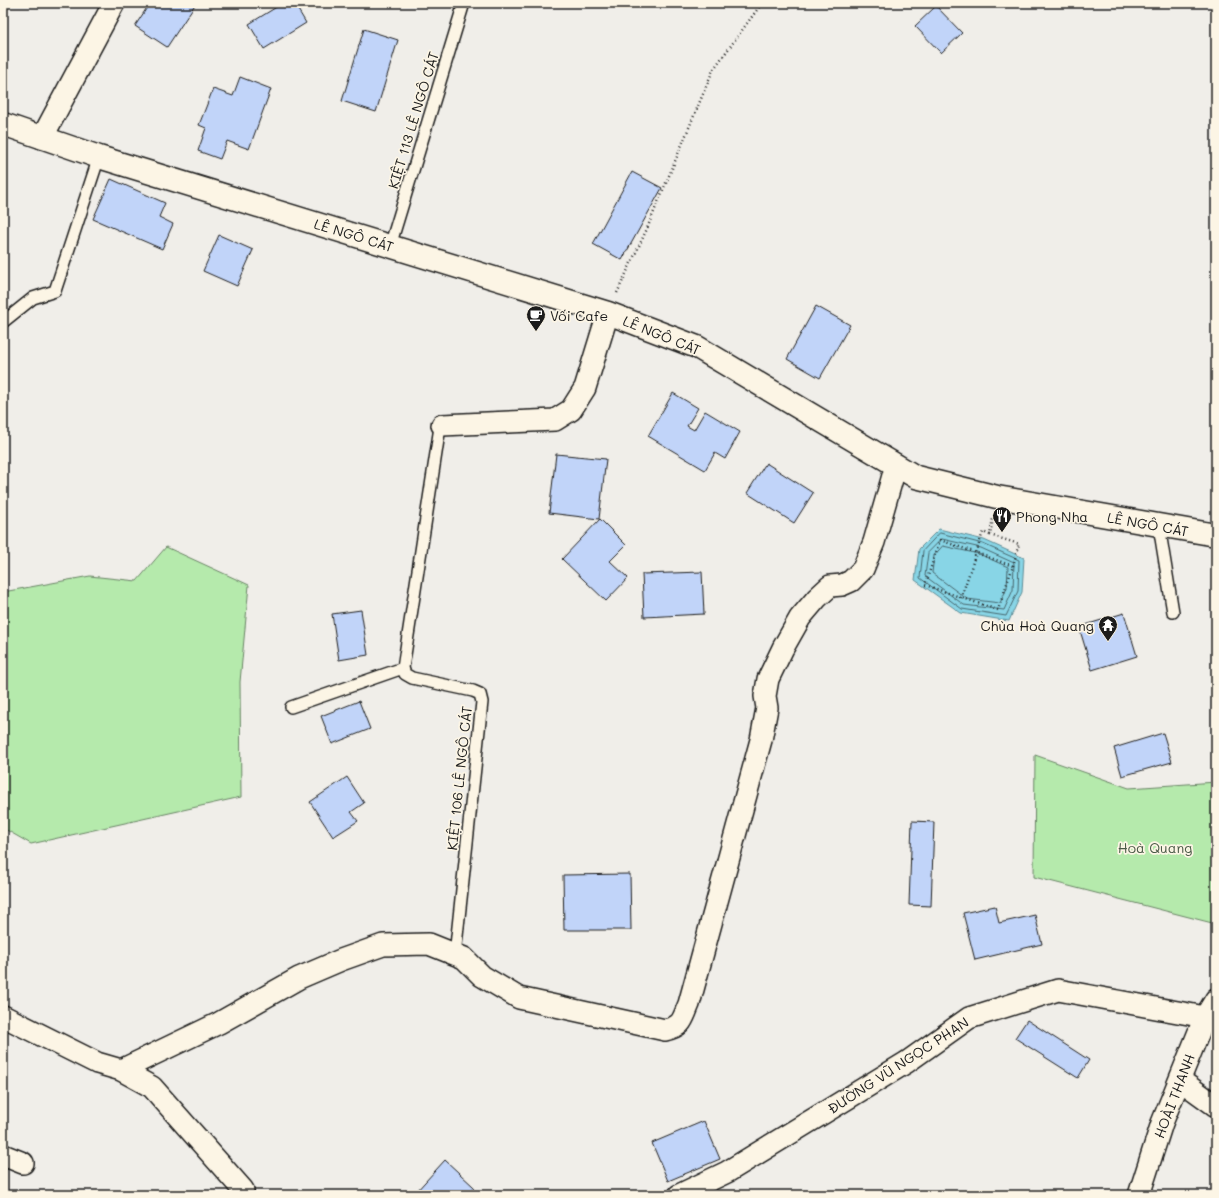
<svg xmlns="http://www.w3.org/2000/svg" width="1219" height="1198" font-family="Mali,sans-serif">
<style>
.green{fill:#b5eaac;stroke:#688364}
.water{fill:#88d5e6;stroke:#5d8b95}
.lines{fill:none;stroke-linecap:round;stroke-linejoin:round}
.shore{stroke:#47666d;stroke-width:1}
.building{fill:#c1d4f9;stroke:#1c1c1c}
.lane-casing{stroke:#1c1c1c;stroke-width:14}
.street-casing{stroke:#1c1c1c;stroke-width:24}
.secondary-casing{stroke:#1c1c1c;stroke-width:25}
.path{stroke:#1c1c1c;stroke-width:2.5;stroke-dasharray:1 3;stroke-linecap:butt}
.lane{stroke:#fcf5e5;stroke-width:11}
.street{stroke:#fcf5e5;stroke-width:21}
.secondary{stroke:#fcf5e5;stroke-width:22}
.labels{text-anchor:middle;dominant-baseline:central;stroke-width:3.5;stroke-linejoin:round;paint-order:stroke}
.street-label{font-size:14px;fill:#1c1c1c;stroke:#fcf5e5}
.poi-label{font-size:14px;fill:#1c1c1c;stroke:#fcf5e5;text-anchor:start}
.park-label{font-size:14px;fill:#4a5a47;stroke:#fcf5e5}
</style>
<rect width="100%" height="100%" fill="#f0eee9"/>
<filter id="ink" filterUnits="userSpaceOnUse"><feTurbulence type="fractalNoise" baseFrequency=".025" numOctaves="2"/><feDisplacementMap in="SourceGraphic" scale="8" xChannelSelector="R" yChannelSelector="G"/><feConvolveMatrix kernelMatrix="1 2 1 2 8 2 1 2 1" color-interpolation-filters="sRGB"/></filter>
<g filter="url(#ink)">
<path class="green" d="M 166,547 L 249,585 L 240,682 L 241,797 L 31,844 L 3,828 L 3,592 L 90,576 L 137,581 Z
M 1035,755 L 1129,788 L 1216,782 L 1216,924 L 1034,877 Z"/>
<path class="water" d="M 939,529 L 984,540 L 1024,558 L 1022,592 L 1009,621 L 961,613 L 915,580 L 919,549 Z"/>
<g class="lines">
<path class="shore" d="M 940,533 L 983,544 L 1019,560 L 1018,591 L 1006,616 L 962,609 L 920,578 L 923,551 Z
M 942,539 L 981,548 L 1014,563 L 1013,590 L 1004,610 L 964,605 L 925,576 L 928,553 Z
M 943,546 L 979,554 L 1008,567 L 1007,588 L 1000,603 L 967,599 L 932,573 L 934,556 Z"/>
</g>
<path class="building" d="M 150,3 L 196,3 L 167,47 L 135,26 Z
M 283,3 L 294,3 L 306,23 L 264,49 L 249,24 Z
M 936,6 L 962,33 L 941,53 L 915,26 Z
M 364,29 L 398,40 L 376,112 L 342,101 Z
M 240,77 L 271,89 L 249,149 L 227,141 L 220,159 L 198,151 L 206,128 L 199,125 L 213,89 L 233,96 Z
M 632,172 L 662,188 L 622,260 L 593,244 Z
M 111,179 L 165,203 L 159,217 L 173,224 L 162,249 L 93,219 Z
M 219,235 L 253,250 L 237,286 L 203,271 Z
M 816,306 L 850,325 L 820,378 L 787,359 Z
M 673,393 L 698,408 L 687,426 L 694,430 L 705,411 L 740,432 L 725,459 L 715,453 L 705,470 L 648,436 Z
M 556,454 L 606,459 L 599,519 L 549,513 Z
M 766,463 L 813,493 L 794,523 L 747,493 Z
M 600,519 L 626,545 L 610,561 L 628,578 L 606,601 L 562,559 Z
M 702,572 L 704,614 L 644,617 L 642,574 Z
M 361,610 L 368,655 L 339,660 L 332,614 Z
M 1124,613 L 1137,656 L 1092,670 L 1079,627 Z
M 359,701 L 370,729 L 332,744 L 321,716 Z
M 1163,733 L 1172,762 L 1122,776 L 1114,748 Z
M 347,777 L 364,803 L 351,812 L 358,821 L 333,837 L 310,802 Z
M 912,821 L 934,822 L 931,906 L 909,905 Z
M 630,874 L 631,930 L 564,930 L 563,875 Z
M 995,906 L 999,923 L 1035,915 L 1042,944 L 975,960 L 963,913 Z
M 1027,1020 L 1089,1060 L 1078,1078 L 1015,1038 Z
M 704,1121 L 720,1159 L 668,1181 L 652,1143 Z
M 445,1160 L 474,1187 L 467,1195 L 417,1195 L 415,1193 Z"/>
<g class="lines">
<defs>
<path id="lane" d="M 390,246 L 464,3
M 3,322 L 33,298 L 55,291 L 99,157
M 442,425 L 440,427 L 403,668 L 405,674 L 412,678 L 473,691 L 480,694 L 482,702 L 455,955
M 1159,526 L 1173,612
M 291,707 L 403,668"/>
<path id="street" d="M 42,138 L 114,3
M 442,425 L 555,420 L 571,410 L 585,388 L 608,313
M 3,1016 L 97,1063 L 121,1070 L 152,1087 L 243,1190
M 121,1070 L 219,1023 L 299,978 L 341,960 L 383,945 L 429,944 L 464,958 L 482,976 L 519,998 L 665,1030 C 683,1026 682,1020 689,1004 L 761,740 L 767,708 L 765,696 L 768,679 L 783,648 L 800,618 L 817,598 L 830,586 L 842,585 L 851,581 L 863,569 L 874,542 L 896,465
M 1180,1080 L 1216,1106
M 3,1155 L 23,1163
M 679,1195 L 727,1172 L 907,1062 L 969,1018 L 1058,990 L 1205,1017
M 1139,1195 L 1162,1123 L 1205,1017 L 1216,999"/>
<path id="secondary" d="M 3,124 L 99,157 L 608,313 L 697,347 L 916,477 L 997,497 L 1216,535"/>
</defs>
<use href="#lane" class="lane-casing"/>
<use href="#street" class="street-casing"/>
<use href="#secondary" class="secondary-casing"/>
<path class="path" d="M 617,293 L 646,231 L 713,70 L 762,3
M 990,535 L 1019,544 L 1013,566
M 940,540 L 1013,566 L 998,610 L 925,585 Z
M 961,598 L 983,532 L 990,535 L 993,518"/>
<use href="#lane" class="lane"/>
<use href="#street" class="street"/>
<use href="#secondary" class="secondary"/>
</g>
</g>
<defs>
<symbol id="cafe-pin" viewBox="-11 -11 22 30"><path d="M0 17L-7.5 6A9.5 9.5 0 1 1 7.5 6Z" fill="#1c1c1c" stroke="#fcf5e5"/><path d="M-5.5-4.5H6V0H3Q3 3.5 0 3.5H-2.5Q-5.5 3.5-5.5 0ZM3-3.2v2h1.7v-2ZM-6 4.5H4V6H-6Z" fill="#fff"/></symbol>
<symbol id="restaurant-pin" viewBox="-11 -11 22 30"><path d="M0 17L-7.5 6A9.5 9.5 0 1 1 7.5 6Z" fill="#1c1c1c" stroke="#fcf5e5"/><path d="M-5-6h1v4h1v-4h1v4h1v-4h1v5L-1.5 .5V6h-2V.5L-5-1ZM5-6V6H3V1.5H1.5Q1.5-4 5-6Z" fill="#fff"/></symbol>
<symbol id="temple-pin" viewBox="-11 -11 22 30"><path d="M0 17L-7.5 6A9.5 9.5 0 1 1 7.5 6Z" fill="#1c1c1c" stroke="#fcf5e5"/><path d="M0-6L5-2H3V0L6.5 2.5H4V6H1.5V3h-3V6H-4V2.5H-6.5L-3 0V-2H-5Z" fill="#fff"/></symbol>
</defs>
<g fill-rule="evenodd">
<use href="#cafe-pin" x="525" y="304" width="22" height="30"/>
<use href="#restaurant-pin" x="991" y="505" width="22" height="30"/>
<use href="#temple-pin" x="1097" y="614" width="22" height="30"/>
</g>
<g class="labels">
<g class="street-label">
<text transform="translate(413 120) rotate(-73)">KIỆT 113 LÊ NGÔ CÁT</text>
<text transform="translate(354 235) rotate(17)">LÊ NGÔ CÁT</text>
<text transform="translate(662 335) rotate(22)">LÊ NGÔ CÁT</text>
<text transform="translate(1148 524) rotate(10)">LÊ NGÔ CÁT</text>
<text transform="translate(459 778) rotate(-84)">KIỆT 106 LÊ NGÔ CÁT</text>
<text transform="translate(898 1065) rotate(-33)">ĐƯỜNG VŨ NGỌC PHAN</text>
<text transform="translate(1174 1096) rotate(-69)">HOÀI THANH</text>
</g>
<g class="poi-label">
<text x="550" y="315">Vối Cafe</text>
<text x="1016" y="516">Phong Nha</text>
<text x="1094" y="625" text-anchor="end">Chùa Hoà Quang</text>
</g>
<g class="park-label">
<text x="1155" y="847">Hoà Quang</text>
</g>
</g>
<rect width="1219" height="1198" fill="none" stroke="#fcf5e5" stroke-width="16"/>
<rect x="8" y="8" width="1203" height="1182" fill="none" stroke="#1c1c1c" stroke-width="1.5" filter="url(#ink)"/>
</svg>
